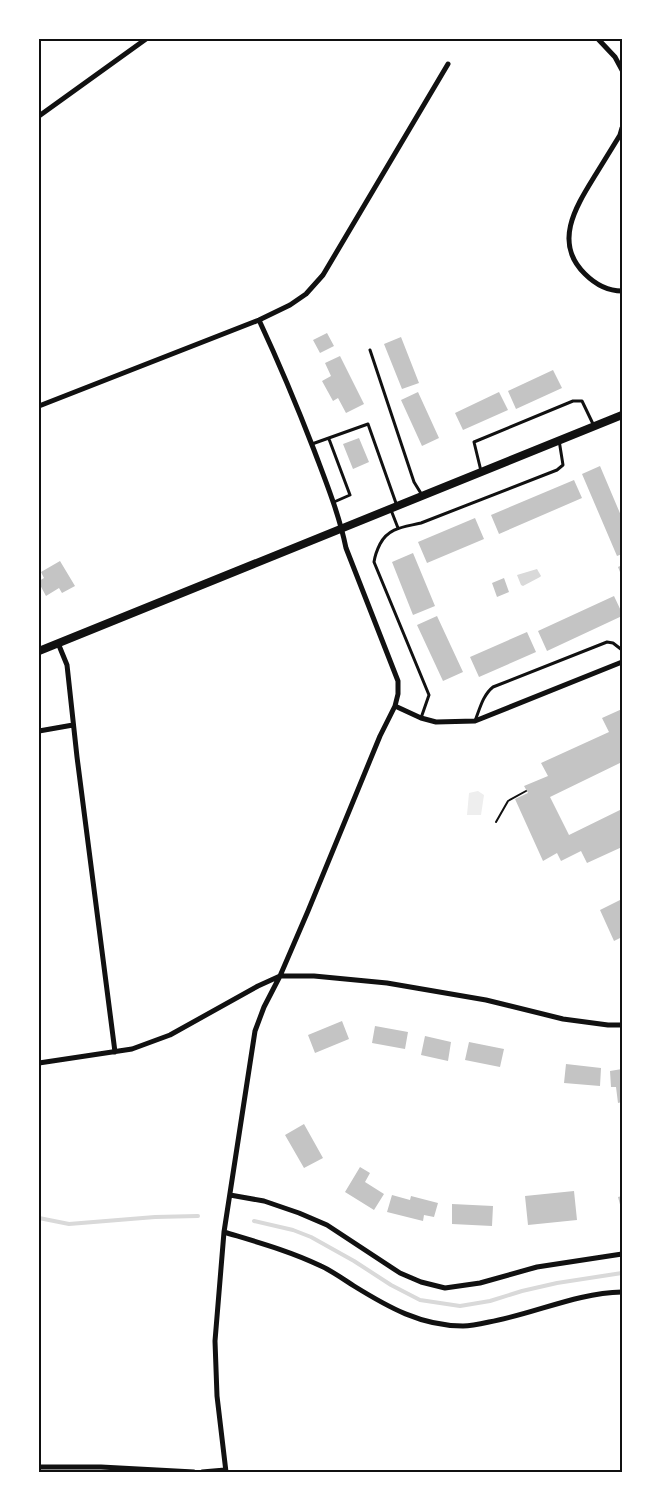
<svg xmlns="http://www.w3.org/2000/svg" width="661" height="1511" font-family="'Times New Roman',serif">
<style>
.green{fill:#eee}
.water{fill:#d9d9d9}
.lines{fill:none;stroke-linecap:round;stroke-linejoin:round}
.stream{stroke:#d9d9d9;stroke-width:4}
.building{fill:#c4c4c4}
.path{stroke:#111;stroke-width:2}
.service{stroke:#111;stroke-width:3}
.minor{stroke:#111;stroke-width:5}
.tertiary{stroke:#111;stroke-width:8}
.neatline{fill:none;stroke:#111;stroke-width:2}
</style>
<rect width="100%" height="100%" fill="#fff"/>
<path class="green" d="M 478,791 L 484,795 L 481,815 L 467,815 L 469,793 Z"/>
<path class="water" d="M 537,569 L 541,576 L 540,577 L 523,586 L 521,585 L 517,575 Z"/>
<g class="lines">
<path class="stream" d="M 39,1218 L 69,1224 L 155,1217 L 198,1216
M 254,1221 L 293,1230 L 311,1237 L 354,1261 L 391,1285 L 420,1300 L 460,1306 L 490,1301 L 522,1291 L 557,1283 L 622,1273"/>
</g>
<path class="building" d="M 327,333 L 334,346 L 320,353 L 313,340 Z
M 401,337 L 419,383 L 402,389 L 384,344 Z
M 340,356 L 364,404 L 346,413 L 338,398 L 333,401 L 322,381 L 331,376 L 325,363 Z
M 553,370 L 562,388 L 516,409 L 508,391 Z
M 418,392 L 439,438 L 422,446 L 401,400 Z
M 499,392 L 508,410 L 463,430 L 455,413 Z
M 359,438 L 369,462 L 353,469 L 343,444 Z
M 600,466 L 622,518 L 622,554 L 617,556 L 582,474 Z
M 574,480 L 582,498 L 499,534 L 491,515 Z
M 475,518 L 484,539 L 427,563 L 418,542 Z
M 413,553 L 435,606 L 413,615 L 392,562 Z
M 60,561 L 75,586 L 62,593 L 59,588 L 46,596 L 39,583 L 39,581 L 44,578 L 41,572 Z
M 622,565 L 622,577 L 618,567 Z
M 504,578 L 509,592 L 497,597 L 492,583 Z
M 614,596 L 622,613 L 622,616 L 547,651 L 538,631 Z
M 437,616 L 463,672 L 443,681 L 417,625 Z
M 527,632 L 536,652 L 479,677 L 470,657 Z
M 622,709 L 622,762 L 550,797 L 569,835 L 622,809 L 622,847 L 587,863 L 581,851 L 561,861 L 557,853 L 543,861 L 515,799 L 528,793 L 524,786 L 548,776 L 541,763 L 609,732 L 602,718 Z
M 622,899 L 622,937 L 614,941 L 600,910 Z
M 342,1021 L 349,1039 L 315,1053 L 308,1035 Z
M 375,1026 L 408,1032 L 405,1049 L 372,1043 Z
M 425,1036 L 451,1042 L 448,1061 L 421,1055 Z
M 469,1042 L 504,1049 L 500,1067 L 465,1060 Z
M 566,1064 L 601,1068 L 600,1086 L 564,1083 Z
M 622,1069 L 622,1102 L 618,1103 L 616,1087 L 611,1087 L 610,1071 Z
M 304,1124 L 323,1158 L 304,1168 L 285,1135 Z
M 360,1167 L 370,1173 L 365,1182 L 384,1194 L 374,1210 L 345,1192 Z
M 574,1191 L 577,1220 L 528,1225 L 525,1196 Z
M 392,1195 L 410,1200 L 411,1196 L 438,1203 L 434,1217 L 424,1215 L 423,1221 L 387,1212 Z
M 622,1196 L 622,1212 L 618,1197 Z
M 452,1204 L 493,1206 L 492,1226 L 452,1224 Z"/>
<g class="lines">
<path class="path" d="M 496,822 L 508,801 L 526,791"/>
<path class="service" d="M 370,350 L 414,482 L 422,495
M 329,439 L 350,495 L 334,502
M 312,444 L 368,424 L 397,506
M 622,470 L 622,473
M 481,471 L 474,442 L 573,401 L 582,401 L 594,426
M 391,510 L 398,528
M 421,718 L 429,695 L 374,562 C 375,555 377,550 380,544 C 389,527 405,527 421,523 L 557,470 L 563,465 L 559,440
M 475,721 C 480,708 483,695 493,687 L 607,642 L 613,643 L 622,650"/>
<path class="minor" d="M 598,39 L 615,57 L 622,70
M 39,116 L 146,39
M 622,128 L 620,135 C 612,148 604,161 596,174 C 577,205 552,242 585,274 C 595,284 608,291 622,291
M 39,406 L 259,320 L 290,305 L 306,294 L 323,275 L 448,64
M 58,643 L 67,665 L 77,757 L 115,1052
M 395,706 L 421,718 L 436,722 L 475,721 L 622,662
M 39,731 L 73,725
M 39,1063 L 132,1049 L 170,1035 L 258,986 L 280,976 L 314,976 L 387,983 L 486,1000 L 563,1019 L 608,1025 L 622,1025
M 230,1195 L 264,1201 L 299,1213 L 327,1225 L 400,1273 L 421,1282 L 445,1288 L 480,1283 L 537,1267 L 622,1254
M 224,1232 C 257,1242 290,1251 321,1266 C 332,1271 343,1279 354,1286 C 388,1307 421,1326 463,1326 C 471,1326 480,1324 489,1322 C 534,1314 576,1293 622,1292
M 39,1467 L 101,1467 L 194,1472
M 202,1472 L 225,1470
M 226,1472 L 217,1396 L 215,1341 L 224,1232 L 255,1031 L 264,1007 L 280,976 L 308,911 L 380,736 L 395,706 L 398,694 L 398,681 L 346,548 C 339,514 326,482 314,450 C 297,406 279,363 259,320"/>
<path class="tertiary" d="M 39,651 L 622,415"/>
</g>
<rect width="661" height="1511" fill="none" stroke="#ffffff" stroke-width="80"/>
<rect x="40" y="40" width="581" height="1431" class="neatline"/>
</svg>
